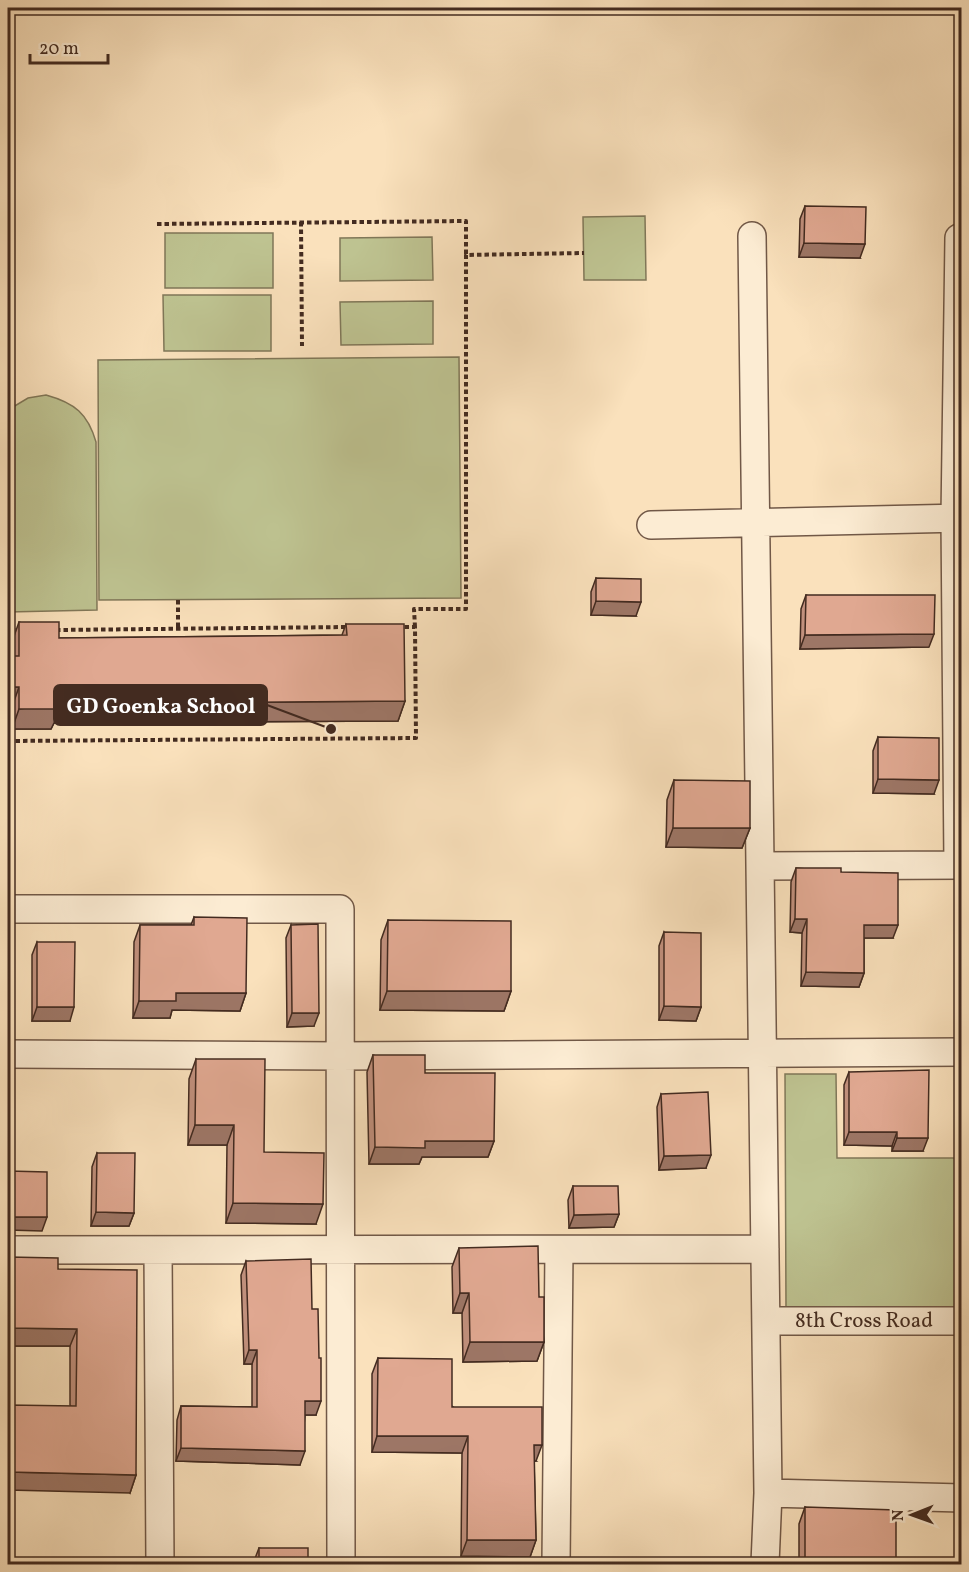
<svg xmlns="http://www.w3.org/2000/svg" width="969" height="1572" font-family="Vollkorn,serif">
<style>
.green{fill:#bec391;stroke:#807758;stroke-width:1.5}
.lines{fill:none;stroke-linecap:round;stroke-linejoin:round}
.minor-casing{stroke:#715847;stroke-width:30}
.path{stroke:#432b20;stroke-width:4;stroke-dasharray:4.5 3;stroke-linecap:butt}
.minor{stroke:#fcecd3;stroke-width:27}
.wall{fill:#c1907d;stroke:#432b20;stroke-width:1.5}
.shaded-wall{fill:#9d7666;stroke:#432b20;stroke-width:1.5}
.building{fill:#e0a891;stroke:#432b20;stroke-width:1.5}
.labels{text-anchor:middle;dominant-baseline:central;stroke-width:5;stroke-linejoin:round;paint-order:stroke}
.street-label{font-size:21px;fill:#432b20;stroke:#fcecd3}
.leader{fill:none;stroke:#432b20;stroke-width:2}
.callout-dot{fill:#432b20;stroke:#fcecd3;stroke-width:2}
.callout{fill:#432b20;stroke:#432b20;stroke-width:2}
.callout-label{font-size:22px;text-anchor:middle;font-weight:bold;fill:#fff}
</style>
<rect width="100%" height="100%" fill="#fae1bc"/>
<filter id="stains"><feTurbulence type="fractalNoise" baseFrequency=".00333" numOctaves="4"/><feColorMatrix values="0 0 0 0 .2 0 0 0 0 .09 0 0 0 0 .02 0 0 0 .5 -.17"/></filter>
<radialGradient id="worn" r=".72"><stop offset=".6" stop-color="#630" stop-opacity="0"/><stop offset="1" stop-color="#630" stop-opacity=".3"/></radialGradient>
<path class="green" d="M 645,216 L 646,280 L 584,280 L 583,217 Z
M 165,233 L 273,233 L 273,288 L 165,288 Z
M 432,237 L 433,280 L 340,281 L 340,238 Z
M 163,295 L 271,295 L 271,351 L 164,351 Z
M 433,301 L 433,344 L 341,345 L 340,302 Z
M 459,357 L 461,598 L 99,600 L 98,360 Z
M 46,395 C 75,403 88,414 96,442 L 97,610 L 8,612 L 8,410 L 28,398 Z
M 785,1074 L 836,1074 L 837,1158 L 961,1158 L 961,1307 L 786,1308 Z"/>
<g class="lines">
<defs>
<path id="minor" d="M 752,236 L 768,1493 L 765,1564
M 651,525 L 962,518
M 958,865 L 955,518 L 959,238
M 761,866 L 962,865
M 8,909 L 340,909 L 341,1564
M 8,1054 L 340,1056 L 962,1052
M 8,1250 L 765,1249
M 158,1250 L 160,1564
M 766,1321 L 962,1321
M 768,1493 L 962,1498
M 556,1564 L 559,1250"/>
</defs>
<use href="#minor" class="minor-casing"/>
<path class="path" d="M 301,222 L 302,346
M 157,224 L 466,221 L 466,255
M 178,600 L 178,629
M 415,627 L 414,609 L 466,609 L 466,255 L 584,253
M 8,630 L 19,630
M 56,630 L 349,627
M 8,741 L 416,738 L 415,627 L 401,627"/>
<use href="#minor" class="minor"/>
</g>
<path class="wall" d="M 805,206 L 860,258 L 799,257 L 800,219 Z
M 596,578 L 636,616 L 591,615 L 591,592 Z
M 806,595 L 929,647 L 800,649 L 801,609 Z
M 19,622 L 59,638 L 342,635 L 346,624 L 405,701 L 398,721 L 54,723 L 51,729 L 12,729 L 12,707 L 8,707 L 8,665 L 12,656 L 12,642 Z
M 878,737 L 934,794 L 873,793 L 873,751 Z
M 674,780 L 750,828 L 742,848 L 666,847 L 667,800 Z
M 796,868 L 841,872 L 893,938 L 864,938 L 864,973 L 859,987 L 801,986 L 802,933 L 790,932 L 791,882 Z
M 194,917 L 246,993 L 240,1011 L 172,1010 L 170,1018 L 133,1018 L 134,942 L 140,925 L 191,925 Z
M 388,920 L 511,991 L 504,1011 L 380,1010 L 381,940 Z
M 291,925 L 314,1026 L 287,1027 L 286,938 Z
M 664,932 L 701,1007 L 696,1021 L 659,1020 L 659,946 Z
M 37,942 L 70,1021 L 32,1021 L 32,955 Z
M 373,1055 L 425,1073 L 494,1141 L 488,1157 L 422,1157 L 419,1164 L 369,1164 L 367,1072 Z
M 196,1059 L 264,1152 L 316,1224 L 226,1223 L 227,1145 L 188,1145 L 189,1079 Z
M 849,1072 L 923,1151 L 892,1151 L 892,1146 L 844,1145 L 844,1085 Z
M 661,1094 L 706,1168 L 659,1170 L 657,1107 Z
M 97,1153 L 134,1213 L 129,1226 L 91,1226 L 92,1167 Z
M 573,1186 L 619,1214 L 614,1227 L 569,1228 L 568,1200 Z
M 459,1248 L 539,1297 L 544,1342 L 537,1361 L 463,1362 L 462,1313 L 453,1313 L 452,1267 Z
M 8,1257 L 58,1269 L 136,1475 L 130,1493 L 70,1405 L 70,1346 L 8,1346 Z
M 246,1261 L 316,1415 L 305,1415 L 300,1465 L 176,1461 L 177,1420 L 181,1406 L 252,1407 L 252,1364 L 244,1364 L 241,1275 Z
M 378,1358 L 536,1461 L 534,1461 L 536,1540 L 530,1557 L 461,1556 L 462,1453 L 372,1452 L 372,1374 Z
M 805,1507 L 896,1564 L 799,1564 L 799,1524 Z
M 259,1548 L 308,1564 L 254,1564 L 254,1561 Z"/>
<path class="shaded-wall" d="M 804,243 L 865,244 L 860,258 L 799,257 Z
M 596,601 L 641,602 L 636,616 L 591,615 Z
M 934,634 L 929,647 L 800,649 L 805,635 Z
M 11,687 L 19,687 L 12,707 L 8,707 L 8,696 Z
M 405,701 L 398,721 L 54,723 L 51,729 L 12,729 L 19,709 L 59,704 Z
M 878,779 L 939,780 L 934,794 L 873,793 Z
M 673,828 L 750,828 L 742,848 L 666,847 Z
M 795,919 L 807,919 L 802,933 L 790,932 Z
M 864,925 L 898,925 L 893,938 L 859,938 Z
M 806,972 L 864,973 L 859,987 L 801,986 Z
M 387,991 L 511,991 L 504,1011 L 380,1010 Z
M 176,993 L 246,993 L 240,1011 L 172,1010 L 170,1018 L 133,1018 L 139,1001 Z
M 664,1006 L 701,1007 L 696,1021 L 659,1020 Z
M 37,1007 L 74,1007 L 70,1021 L 32,1021 Z
M 292,1013 L 319,1013 L 314,1026 L 287,1027 Z
M 195,1125 L 234,1125 L 227,1145 L 188,1145 Z
M 849,1132 L 897,1132 L 892,1146 L 844,1145 Z
M 897,1138 L 928,1138 L 923,1151 L 892,1151 Z
M 425,1141 L 494,1141 L 488,1157 L 422,1157 L 419,1164 L 369,1164 L 375,1147 Z
M 711,1155 L 706,1168 L 659,1170 L 664,1156 Z
M 233,1203 L 323,1204 L 316,1224 L 226,1223 Z
M 96,1212 L 134,1213 L 129,1226 L 91,1226 Z
M 619,1214 L 614,1227 L 569,1228 L 574,1215 Z
M 8,1217 L 47,1217 L 42,1231 L 8,1230 Z
M 460,1293 L 469,1293 L 462,1313 L 453,1313 Z
M 8,1328 L 77,1329 L 70,1346 L 8,1346 Z
M 470,1342 L 544,1342 L 537,1361 L 463,1362 Z
M 249,1350 L 257,1350 L 252,1364 L 244,1364 Z
M 305,1401 L 321,1401 L 316,1415 L 300,1415 Z
M 377,1436 L 468,1436 L 462,1453 L 372,1452 Z
M 534,1445 L 542,1445 L 536,1461 L 528,1461 Z
M 181,1448 L 305,1451 L 300,1465 L 176,1461 Z
M 8,1472 L 136,1475 L 130,1493 L 8,1490 Z
M 467,1540 L 536,1540 L 530,1557 L 461,1556 Z"/>
<path class="building" d="M 805,206 L 866,207 L 865,244 L 804,243 Z
M 596,578 L 641,579 L 641,602 L 596,601 Z
M 806,595 L 935,595 L 934,634 L 805,635 Z
M 19,622 L 59,622 L 59,638 L 347,635 L 346,624 L 404,624 L 405,701 L 59,704 L 59,709 L 19,709 L 19,687 L 11,687 L 11,656 L 19,656 Z
M 878,737 L 939,738 L 939,780 L 878,779 Z
M 674,780 L 750,781 L 750,828 L 673,828 Z
M 796,868 L 841,868 L 841,872 L 898,873 L 898,925 L 864,925 L 864,973 L 806,972 L 807,919 L 795,919 Z
M 194,917 L 247,918 L 246,993 L 176,993 L 176,1001 L 139,1001 L 140,925 L 194,925 Z
M 388,920 L 511,921 L 511,991 L 387,991 Z
M 318,924 L 319,1013 L 292,1013 L 291,925 Z
M 664,932 L 701,933 L 701,1007 L 664,1006 Z
M 37,942 L 75,942 L 74,1007 L 37,1007 Z
M 373,1055 L 425,1055 L 425,1073 L 495,1073 L 494,1141 L 425,1141 L 425,1148 L 375,1147 Z
M 196,1059 L 265,1059 L 264,1152 L 324,1153 L 323,1204 L 233,1203 L 234,1125 L 195,1125 Z
M 929,1070 L 928,1138 L 897,1138 L 897,1132 L 849,1132 L 849,1072 Z
M 708,1092 L 711,1155 L 664,1156 L 661,1094 Z
M 97,1153 L 135,1153 L 134,1213 L 96,1212 Z
M 8,1171 L 47,1172 L 47,1217 L 8,1217 Z
M 573,1186 L 618,1186 L 619,1214 L 574,1215 Z
M 538,1246 L 539,1297 L 544,1297 L 544,1342 L 470,1342 L 469,1293 L 460,1293 L 459,1248 Z
M 8,1257 L 58,1258 L 58,1269 L 137,1270 L 136,1475 L 8,1472 L 8,1405 L 76,1406 L 77,1329 L 8,1328 Z
M 311,1259 L 312,1309 L 318,1309 L 319,1358 L 321,1358 L 321,1401 L 305,1401 L 305,1451 L 181,1448 L 181,1406 L 257,1407 L 257,1350 L 249,1350 L 246,1261 Z
M 378,1358 L 452,1359 L 452,1407 L 542,1407 L 542,1445 L 534,1445 L 536,1540 L 467,1540 L 468,1436 L 377,1436 Z
M 805,1507 L 896,1510 L 896,1564 L 805,1564 Z
M 259,1548 L 308,1548 L 308,1564 L 259,1564 Z"/>
<g class="labels">
<g class="street-label">
<text x="864" y="1321">8th Cross Road</text>
</g>
</g>
<path class="leader" d="M331 729L267 705"/>
<circle class="callout-dot" cx="331" cy="729" r="6"/>
<rect class="callout" x="54" y="685" width="213" height="40" rx="6"/>
<g class="callout-label">
<text x="161" y="713">GD Goenka School</text>
</g>
<rect width="969" height="1572" fill="none" stroke="#fae1bc" stroke-width="30"/>
<rect x="9" y="9" width="951" height="1554" fill="none" stroke="#432b20" stroke-width="3"/>
<rect x="15" y="15" width="939" height="1542" fill="none" stroke="#432b20" stroke-width="1.5"/>
<g transform="translate(912 1515) rotate(269)" stroke="#fcecd3" stroke-width="4.5" paint-order="stroke">
<path d="M0-4.5L10 22L0 15L-10 22Z" fill="#432b20"/>
<text y="-9" font-size="16" font-weight="bold" text-anchor="middle" fill="#432b20">N</text>
</g>
<path d="M30 54v9h78v-9" fill="none" stroke="#432b20" stroke-width="3"/>
<text x="39" y="54" font-size="18" fill="#432b20" stroke="#fcecd3" stroke-width="4.5" paint-order="stroke">20 m</text>
<rect width="100%" height="100%" filter="url(#stains)"/>
<rect width="100%" height="100%" fill="url(#worn)"/>
</svg>
